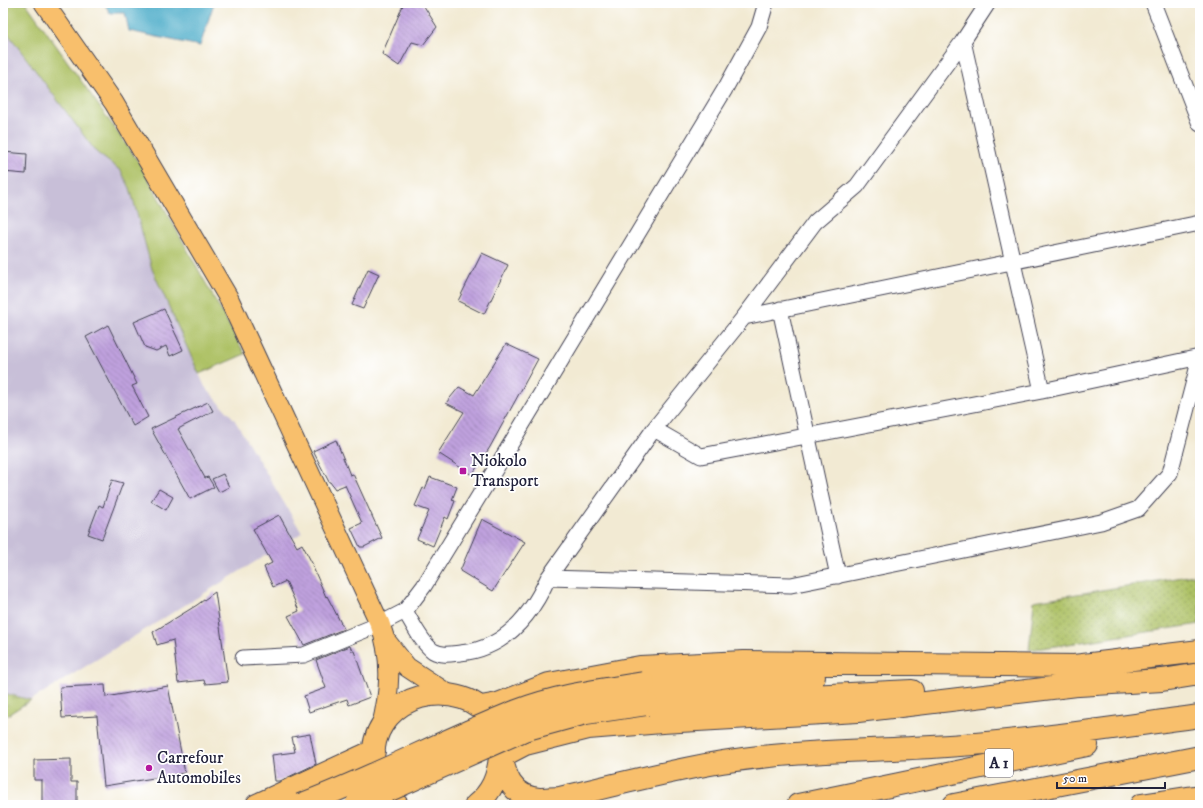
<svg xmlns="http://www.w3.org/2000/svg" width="1203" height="808" font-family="'IM FELL DW Pica',serif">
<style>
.industrial{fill:#c8bfd8}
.grass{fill:url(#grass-dots);stroke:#687250}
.wetland{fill:url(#wetland-marsh);stroke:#687250}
.green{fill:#adc165;stroke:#687250}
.water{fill:#49abc8;stroke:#366682}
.building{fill:url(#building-back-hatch)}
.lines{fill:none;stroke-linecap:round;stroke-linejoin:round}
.minor-casing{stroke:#414052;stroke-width:17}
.major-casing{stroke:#414052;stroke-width:21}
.highway-casing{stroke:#414052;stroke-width:24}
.minor{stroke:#fff;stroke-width:15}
.major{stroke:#f8bf6c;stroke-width:19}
.highway{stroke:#f8bf6c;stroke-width:22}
.highway-bridge-casing{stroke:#414052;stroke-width:24;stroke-linecap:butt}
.highway-bridge{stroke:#f8bf6c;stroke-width:22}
.poi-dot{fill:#b5179e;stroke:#fff;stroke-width:1.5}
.labels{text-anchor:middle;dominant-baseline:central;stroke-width:3.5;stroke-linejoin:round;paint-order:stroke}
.shield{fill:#fff;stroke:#646476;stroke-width:1}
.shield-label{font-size:16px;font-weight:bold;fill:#22223b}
.poi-label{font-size:17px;fill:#22223b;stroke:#fff;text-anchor:start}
</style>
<defs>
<pattern id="grass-dots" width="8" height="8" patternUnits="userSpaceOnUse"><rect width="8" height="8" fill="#adc165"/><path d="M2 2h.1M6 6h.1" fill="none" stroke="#8c9c54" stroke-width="1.8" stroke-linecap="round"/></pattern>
<pattern id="wetland-marsh" width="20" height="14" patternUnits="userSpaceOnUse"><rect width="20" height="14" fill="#adc165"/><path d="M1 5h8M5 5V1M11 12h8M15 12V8" fill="none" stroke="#8c9c54"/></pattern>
<pattern id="building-back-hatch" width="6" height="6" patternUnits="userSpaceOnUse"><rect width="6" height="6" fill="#bfa1de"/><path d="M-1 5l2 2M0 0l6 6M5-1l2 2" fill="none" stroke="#9b83b5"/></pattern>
</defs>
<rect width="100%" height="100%" fill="#fff"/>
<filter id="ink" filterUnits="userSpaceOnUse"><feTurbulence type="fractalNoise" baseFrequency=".025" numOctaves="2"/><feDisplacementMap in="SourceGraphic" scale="8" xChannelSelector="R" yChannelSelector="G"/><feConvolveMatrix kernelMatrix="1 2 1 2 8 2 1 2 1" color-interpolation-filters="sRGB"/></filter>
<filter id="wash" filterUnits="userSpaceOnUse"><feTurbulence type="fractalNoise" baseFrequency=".012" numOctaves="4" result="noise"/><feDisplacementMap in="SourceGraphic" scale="16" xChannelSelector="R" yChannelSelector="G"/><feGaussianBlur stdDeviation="0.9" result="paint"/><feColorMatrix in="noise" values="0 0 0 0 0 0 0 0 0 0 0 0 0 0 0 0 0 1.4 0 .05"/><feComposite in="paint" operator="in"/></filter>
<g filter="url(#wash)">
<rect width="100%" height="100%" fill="#f2ead3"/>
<path class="industrial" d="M 3,27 L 96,152 L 121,171 L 130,188 L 152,269 L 205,387 L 234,419 L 302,533 L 31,700 L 3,693 Z"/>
<path class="grass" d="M 1200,574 L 1200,624 L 1029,650 L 1034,601 Z"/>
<path class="wetland" d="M 3,693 L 31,700 L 3,718 Z"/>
<path class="green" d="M 3,3 L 26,3 L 140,164 L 245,354 L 199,374 L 152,269 L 130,188 L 121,171 L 96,152 L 3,27 Z"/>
<path class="water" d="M 104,3 L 214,3 L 200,46 L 129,31 L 125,13 L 110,13 Z"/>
<g id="blocks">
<path class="building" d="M 404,3 L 422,3 L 437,27 L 423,45 L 412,42 L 399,66 L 382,54 Z
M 3,152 L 27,154 L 26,174 L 3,172 Z
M 482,253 L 508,265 L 484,314 L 458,301 Z
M 368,269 L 379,274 L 363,309 L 352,305 Z
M 164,309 L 183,350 L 170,356 L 166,346 L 156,351 L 145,347 L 134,322 Z
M 108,325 L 137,384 L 132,386 L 148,417 L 133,426 L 86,337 Z
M 506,344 L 538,359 L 490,447 L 472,475 L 438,453 L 464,412 L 446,403 L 459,387 L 474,395 Z
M 208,402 L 213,411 L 178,429 L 205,478 L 208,477 L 214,487 L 190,499 L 151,429 Z
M 336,440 L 350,475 L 353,474 L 382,538 L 364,547 L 360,547 L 351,528 L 362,523 L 345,485 L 335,489 L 330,482 L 329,482 L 313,451 Z
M 223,474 L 229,487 L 219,492 L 212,479 Z
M 430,477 L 457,487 L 452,500 L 455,501 L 448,519 L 445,517 L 433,546 L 417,539 L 429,511 L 415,506 L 423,488 L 425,489 Z
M 112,480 L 123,483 L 102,539 L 88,534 L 99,505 L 103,507 Z
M 159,489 L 173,497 L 166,510 L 151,501 Z
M 279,515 L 297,547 L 302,544 L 313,565 L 312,565 L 326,597 L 327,596 L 344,629 L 304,645 L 288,616 L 299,611 L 286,581 L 273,587 L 264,567 L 272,563 L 253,529 Z
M 482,519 L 525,542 L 493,591 L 460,571 Z
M 215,592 L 228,682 L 205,684 L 204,680 L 178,683 L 173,640 L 157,645 L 153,632 L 197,605 Z
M 350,646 L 352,651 L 354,651 L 370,697 L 349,705 L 347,699 L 309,712 L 304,696 L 326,688 L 316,660 Z
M 105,685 L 106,697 L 168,686 L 185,773 L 104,786 L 97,716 L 62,718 L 60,687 Z
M 310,734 L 316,764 L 280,781 L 275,781 L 272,755 L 295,752 L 292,737 Z
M 71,759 L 71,782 L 77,782 L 77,805 L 42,805 L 42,780 L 34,780 L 34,760 Z"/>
</g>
</g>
<g filter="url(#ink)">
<use href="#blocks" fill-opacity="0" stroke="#414052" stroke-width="1"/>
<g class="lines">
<defs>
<path id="minor" d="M 1153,3 L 1200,124
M 963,41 L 1042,391
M 780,309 L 838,576
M 744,317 L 1200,223
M 654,429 L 701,456 L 1042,391 L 1200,357
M 548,578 L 791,585 L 1101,522 L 1138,509 L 1170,473 L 1200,358
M 405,611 C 413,624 421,642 433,651 C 442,656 451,654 460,653 C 504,649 531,616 548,578 L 654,429 L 744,317 L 815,222 L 857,186 L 963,41 L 988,3
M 243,658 L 304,655 L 380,624 L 405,611 L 424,586 L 487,483 L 725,89 L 759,27 L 766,3"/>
<path id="major" d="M 44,3 L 114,103 L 228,297 L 380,624 C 393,659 390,693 381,728
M 387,642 L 407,667 L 448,694"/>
<path id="highway" d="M 1066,667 L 1200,651
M 644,683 L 814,677
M 1062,686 L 1162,680 L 1200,674
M 647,704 L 912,691
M 481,707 L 498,704 L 549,684 L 640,667 L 744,662 L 1081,666
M 500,757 L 525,744 L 588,728 L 662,722 L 858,711 L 1077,685
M 257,805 L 374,751
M 397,805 C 392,800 386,795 383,789 C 351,734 404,680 462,698 C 518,715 482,794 539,799 C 546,799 553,798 560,798 C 614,785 668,771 722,762 C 791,751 862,751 932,747 C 1022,742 1111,728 1200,716
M 476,805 C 492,792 498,777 500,757
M 798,805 L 1087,745
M 954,805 L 1200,757
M 1141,805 L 1200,796"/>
</defs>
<use href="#minor" class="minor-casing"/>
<use href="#major" class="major-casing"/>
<use href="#highway" class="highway-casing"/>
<use href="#minor" class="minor"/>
<use href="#major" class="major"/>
<use href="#highway" class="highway"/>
<defs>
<path id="highway-bridge" d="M 300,805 C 374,777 444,740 517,711 C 558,695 601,690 644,683
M 356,805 L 524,730 L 586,713 L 647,704"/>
</defs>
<use href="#highway-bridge" class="highway-bridge-casing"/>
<use href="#highway-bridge" class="highway-bridge"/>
</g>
</g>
<g class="poi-dot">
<rect x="459" y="467" width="8" height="8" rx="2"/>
<circle cx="149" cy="768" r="4"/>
</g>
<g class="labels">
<rect class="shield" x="985" y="749" width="28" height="28" rx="3"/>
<g class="shield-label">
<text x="999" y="763">A 1</text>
</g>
<g class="poi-label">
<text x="471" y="461">Niokolo<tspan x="471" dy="20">Transport</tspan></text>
<text x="157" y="758">Carrefour<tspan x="157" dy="20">Automobiles</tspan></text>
</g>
</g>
<rect width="1203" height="808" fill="none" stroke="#fff" stroke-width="16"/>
<path d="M1057 782v6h108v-6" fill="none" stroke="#22223b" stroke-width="2"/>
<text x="1063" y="782" font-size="12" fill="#22223b" stroke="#ffffff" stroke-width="3" paint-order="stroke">50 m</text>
</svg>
